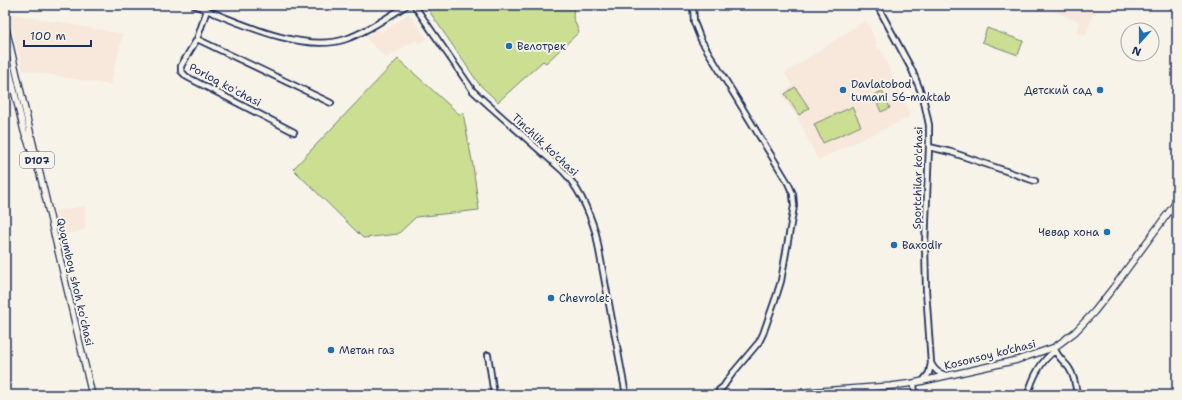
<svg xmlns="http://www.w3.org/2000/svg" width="1182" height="400" font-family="'Shantell Sans',sans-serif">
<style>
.built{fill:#f8e7db}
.green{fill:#cbde92;stroke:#738678}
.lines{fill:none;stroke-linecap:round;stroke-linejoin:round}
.minor-casing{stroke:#1b2f5e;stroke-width:8}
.major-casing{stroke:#1b2f5e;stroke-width:8}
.minor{stroke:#f7f3e8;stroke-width:4.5}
.major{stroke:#f7f3e8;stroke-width:5.5}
.poi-dot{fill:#1f6fb2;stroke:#f7f3e8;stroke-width:1.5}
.labels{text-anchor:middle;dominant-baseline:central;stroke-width:4;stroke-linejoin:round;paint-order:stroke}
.shield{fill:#f7f3e8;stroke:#5d6a87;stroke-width:1}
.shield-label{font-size:10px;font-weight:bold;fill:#1b2f5e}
.poi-label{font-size:11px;fill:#1b2f5e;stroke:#f7f3e8;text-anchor:start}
.street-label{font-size:11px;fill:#1b2f5e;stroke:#f7f3e8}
</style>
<rect width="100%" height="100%" fill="#f7f3e8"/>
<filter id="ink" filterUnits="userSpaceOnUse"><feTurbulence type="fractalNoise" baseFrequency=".025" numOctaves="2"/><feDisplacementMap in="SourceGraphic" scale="8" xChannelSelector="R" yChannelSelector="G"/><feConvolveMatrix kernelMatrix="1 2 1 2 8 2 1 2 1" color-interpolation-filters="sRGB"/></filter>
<g filter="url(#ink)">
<path class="built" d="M 1051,5 L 1097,5 L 1085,36 L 1076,33 L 1080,22 L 1050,10 Z
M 8,13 L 123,34 L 110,85 L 23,70 Z
M 409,14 L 427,39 L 419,44 L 416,40 L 386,58 L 366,38 L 375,29 L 382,32 Z
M 866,20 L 877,43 L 875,45 L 878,50 L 880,48 L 909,112 L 909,117 L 818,160 L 799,121 L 781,93 L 793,86 L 785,73 Z
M 85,206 L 85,230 L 61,235 L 55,211 Z"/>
<path class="green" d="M 425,5 L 574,5 L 573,17 L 579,32 L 546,63 L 543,61 L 498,102 L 479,84 Z
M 987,28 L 1023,41 L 1018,55 L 982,42 Z
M 398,59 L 459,114 L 463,113 L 473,166 L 479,210 L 416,217 L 398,234 L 363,238 L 293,169 Z
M 795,87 L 809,108 L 799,115 L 785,94 Z
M 882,91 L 890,108 L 881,112 L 874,95 Z
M 852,107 L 861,126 L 823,143 L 814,124 Z"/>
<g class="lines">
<defs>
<path id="minor" d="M 194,5 C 235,21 302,54 346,39 C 365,33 390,16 407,5
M 414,5 L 473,91 L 493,109 L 563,171 C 580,189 589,211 596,234 L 626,395
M 693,5 L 694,22 L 701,40 L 788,183 L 793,194 L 794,206 L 781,281 L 777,294 L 763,334 L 759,342 L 732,374 L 723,387 L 719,390 L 718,395
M 877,5 L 912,70 L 923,97 L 929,125 L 929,147 L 925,245 L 926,290 L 931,363
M 207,10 L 197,39 L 181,66 L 181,71 L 187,77 L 294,132
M 197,39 L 331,103
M 929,147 L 951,152 L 1035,181
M 1055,347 C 1055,355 1064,361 1069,368 C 1073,374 1076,387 1077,395
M 488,355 L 494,395
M 923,381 L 929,373 L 931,363 C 934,370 939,374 946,375
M 914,383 L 915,395
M 1028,395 C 1032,379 1041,360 1055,351"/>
<path id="major" d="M 5,24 L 40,174 L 24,131 L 5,53
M 40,174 L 92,395
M 763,395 L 891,386 L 914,383 L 1017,360 L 1055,347 L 1075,332 L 1094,312 L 1113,288 L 1177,201"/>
</defs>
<use href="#minor" class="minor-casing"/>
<use href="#major" class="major-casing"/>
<use href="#minor" class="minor"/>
<use href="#major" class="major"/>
</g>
</g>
<g class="poi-dot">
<circle cx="509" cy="46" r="4"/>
<circle cx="843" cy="90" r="4"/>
<circle cx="1100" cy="90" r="4"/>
<circle cx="1107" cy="232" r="4"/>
<circle cx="894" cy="245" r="4"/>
<circle cx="551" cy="298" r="4"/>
<circle cx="331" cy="350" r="4"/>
</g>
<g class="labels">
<rect class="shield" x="20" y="152" width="34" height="16" rx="3"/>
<g class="shield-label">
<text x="37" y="160">D107</text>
</g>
<g class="poi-label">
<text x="517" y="46">Велотрек</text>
<text x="851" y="84">Davlatobod<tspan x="851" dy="13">tumani 56-maktab</tspan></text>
<text x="1092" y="90" text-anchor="end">Детский сад</text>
<text x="1099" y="232" text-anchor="end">Чевар хона</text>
<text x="902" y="245">Baxodir</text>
<text x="559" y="298">Chevrolet</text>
<text x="339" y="350">Метан газ</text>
</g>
<g class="street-label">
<text transform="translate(225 85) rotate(28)">Porloq koʻchasi</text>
<text transform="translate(545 145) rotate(43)">Tinchlik ko'chasi</text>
<text transform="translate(918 178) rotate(-89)">Sportchilar ko'chasi</text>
<text transform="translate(75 282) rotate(77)">Ququmboy shoh koʻchasi</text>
<text transform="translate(990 355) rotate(-14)">Kosonsoy ko’chasi</text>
</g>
</g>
<rect width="1182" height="400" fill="none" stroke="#f7f3e8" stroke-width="20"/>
<rect x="10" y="10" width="1162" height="380" fill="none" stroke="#1b2f5e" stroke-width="1.5" filter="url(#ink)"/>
<g transform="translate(1140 42) rotate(201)"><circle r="19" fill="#f7f3e8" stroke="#9fa5b1"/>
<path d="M0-3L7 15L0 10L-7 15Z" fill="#1f6fb2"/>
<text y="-6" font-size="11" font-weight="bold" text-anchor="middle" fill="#1b2f5e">N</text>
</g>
<path d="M24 40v6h67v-6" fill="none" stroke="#1b2f5e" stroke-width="2"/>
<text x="30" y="40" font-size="12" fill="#1b2f5e" stroke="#f7f3e8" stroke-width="3" paint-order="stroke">100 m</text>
</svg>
